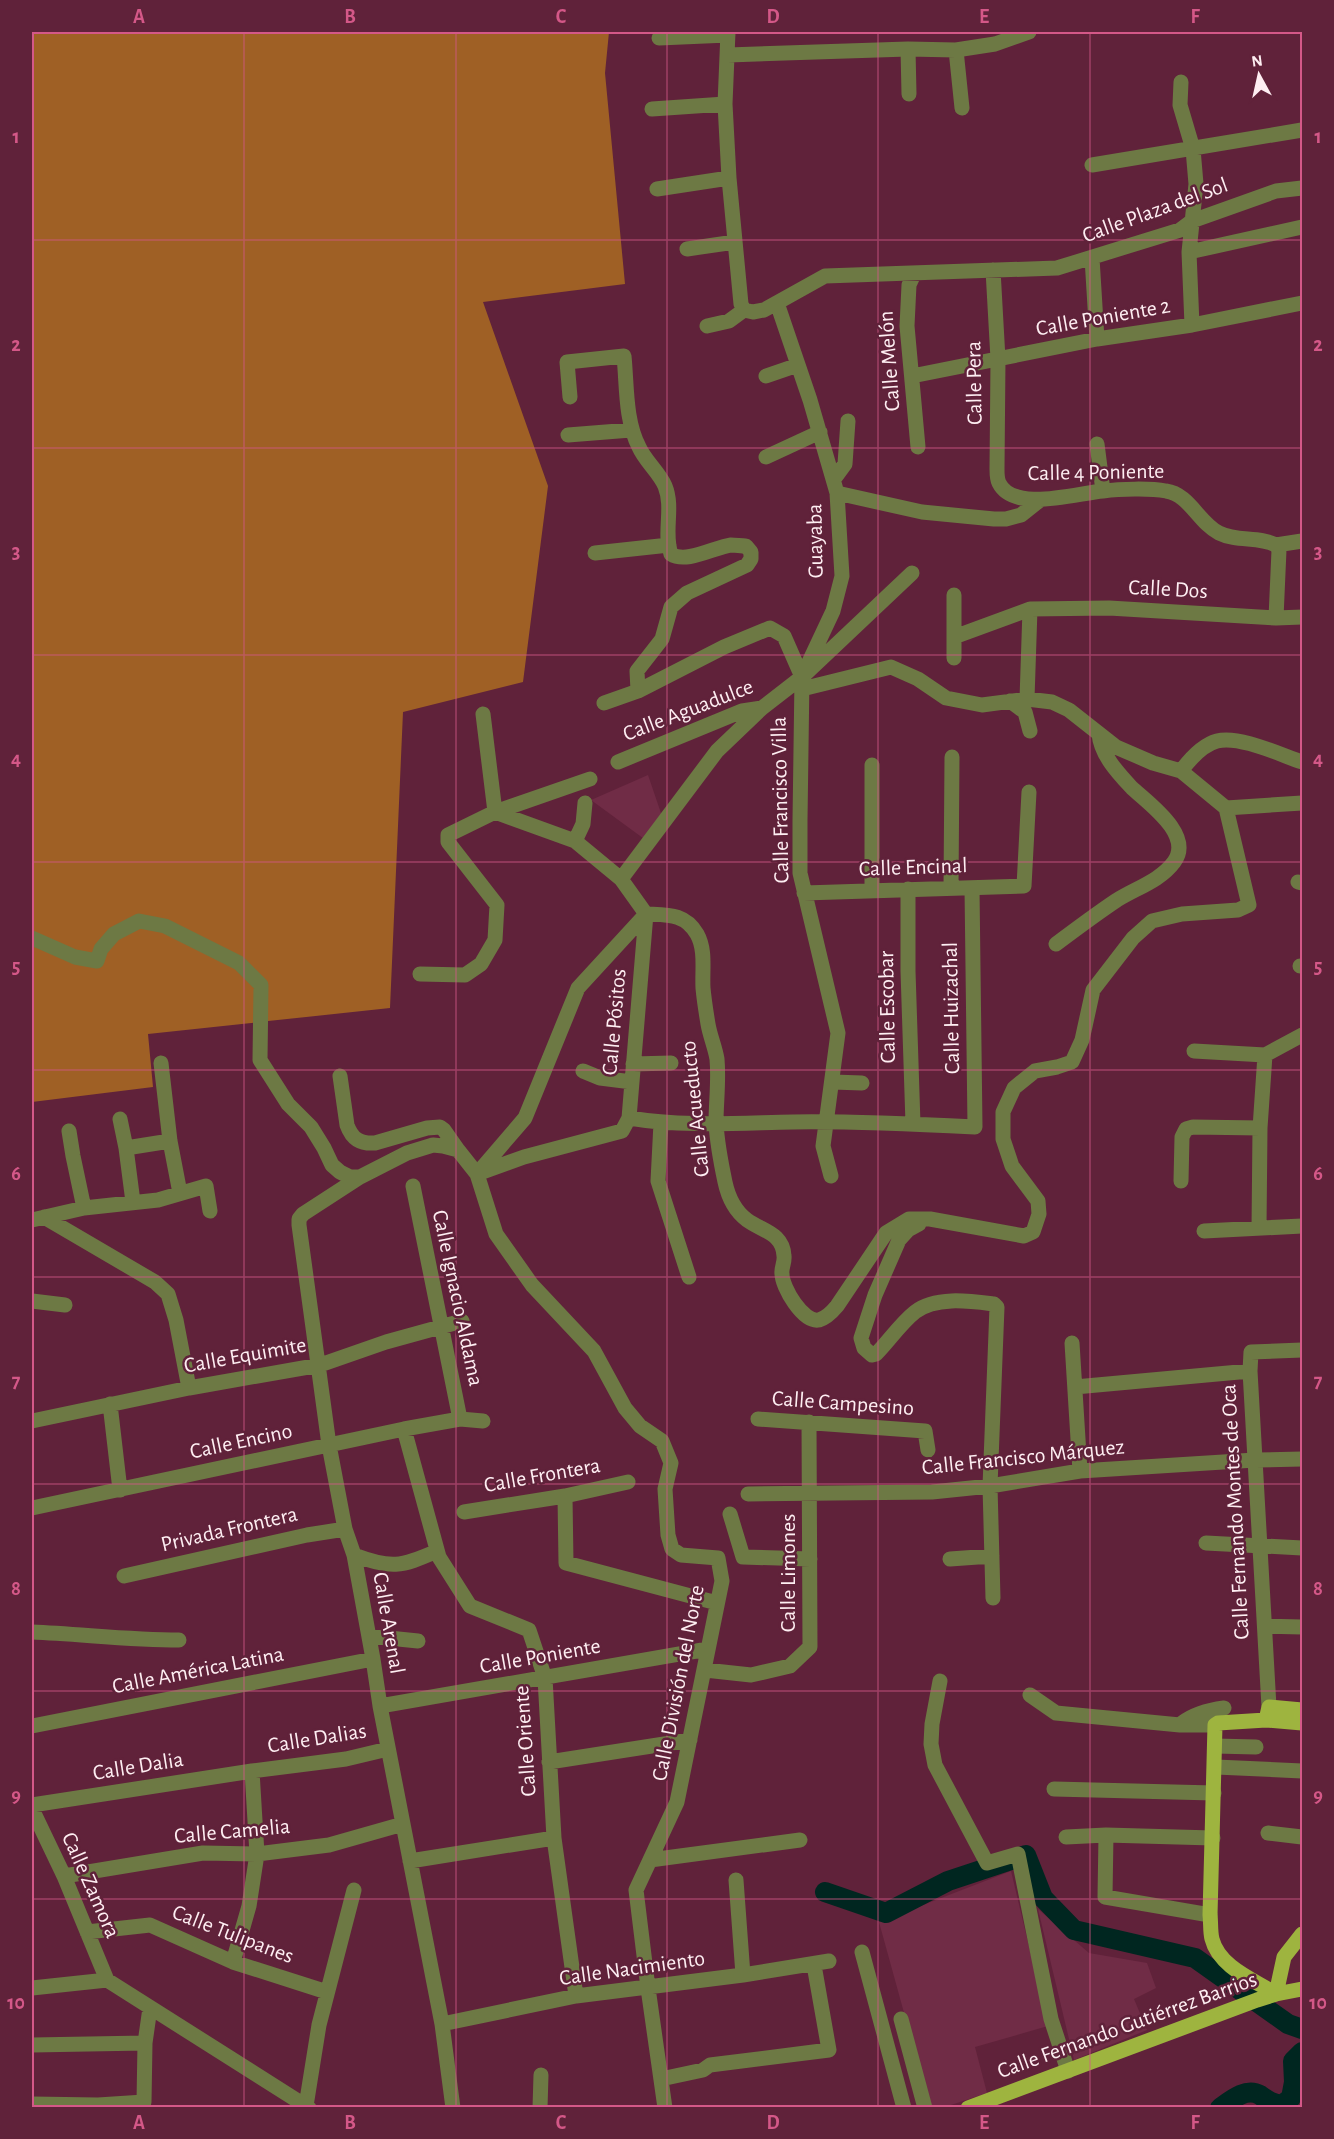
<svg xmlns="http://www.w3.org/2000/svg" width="1334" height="2139" font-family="'Alegreya Sans',sans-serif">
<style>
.built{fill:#702c46}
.forest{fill:#9f6025}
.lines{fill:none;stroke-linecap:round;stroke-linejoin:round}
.river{stroke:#002620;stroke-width:20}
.minor{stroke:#6d7944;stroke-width:15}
.major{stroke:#9eb43f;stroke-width:15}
.grid{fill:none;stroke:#d45888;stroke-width:1.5;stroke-opacity:0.55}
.labels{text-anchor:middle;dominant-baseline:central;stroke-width:5;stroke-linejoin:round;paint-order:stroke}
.street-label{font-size:22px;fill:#feeef2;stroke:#60223a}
.neatline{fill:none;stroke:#d45888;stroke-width:2}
.grid-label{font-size:20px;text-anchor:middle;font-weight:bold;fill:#d45888}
</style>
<rect width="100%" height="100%" fill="#60223a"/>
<path class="built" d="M 648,775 L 663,819 L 647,841 L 591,800 Z
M 1011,1871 L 1048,2026 L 975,2047 L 987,2093 L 945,2107 L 930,2107 L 879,1922 Z
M 1038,1909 L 1089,1953 L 1147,1963 L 1156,1988 L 1134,1999 L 1147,2030 L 1074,2060 Z"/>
<path class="forest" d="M 32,32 L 609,32 L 605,73 L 625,284 L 483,302 L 548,486 L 523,682 L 403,712 L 390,1008 L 148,1034 L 153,1087 L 32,1102 Z"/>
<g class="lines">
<path class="river" d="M 825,1892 L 886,1913 L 948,1881 L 1026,1855 L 1043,1898 L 1074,1930 L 1195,1958 L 1288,2024 L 1302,2029
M 1220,2108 C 1231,2100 1246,2087 1260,2095 C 1268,2101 1272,2103 1282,2105 L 1291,2098 L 1294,2082 L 1293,2061 L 1302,2052"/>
<path class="minor" d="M 728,32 L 725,104 L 729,178 L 741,304 L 744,310
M 659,38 L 728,35
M 908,49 L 909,94
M 956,50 L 962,108
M 728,55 L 908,49 L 956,50 L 995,44 L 1029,32
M 1181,82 L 1180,105 L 1193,149 L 1196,184 L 1189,252 L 1192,325
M 652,109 L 725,104
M 1092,165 L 1302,130
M 657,189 L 729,178
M 687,249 L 735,242
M 1189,252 L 1302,227
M 1092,258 L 1097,339
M 993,270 L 998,359 L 997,469 C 997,473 997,479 999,483 C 1014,513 1077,493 1103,491 C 1120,489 1150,488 1166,491 C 1189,494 1199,523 1219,533 C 1237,542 1259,536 1276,545
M 914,274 L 909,285 L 907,326 L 918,447
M 777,303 L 810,400 L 837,493 L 842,576 L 833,611 L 802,677 L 800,821 L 800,873 L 838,1033 L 823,1146 L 831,1176
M 744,310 L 753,312 L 764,310 L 825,276 L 1057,268 L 1180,230 L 1192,221 L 1276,191 L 1302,188
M 707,326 L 729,321 L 744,310
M 766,376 L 798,365
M 912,376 L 1097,339 L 1192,325 L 1302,303
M 570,397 L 567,362 L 624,356 C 627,386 625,420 639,447 C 645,461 659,472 665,486 C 674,508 663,533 671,554 C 686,564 715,547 731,545 C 736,545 741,546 746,546 L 751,552 L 751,559 L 747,565 L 687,593 L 671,607 L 662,639 L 637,671 L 638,691
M 568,435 L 631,430
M 1097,444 L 1103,491
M 766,457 L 820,432
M 834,479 L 845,464 L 848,421
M 837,493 L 922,512 L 994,519 L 1006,519 L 1021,515 L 1040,500
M 1276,545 L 1302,541
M 595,553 L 669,545
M 954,595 L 954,658
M 1276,618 L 1279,550 L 1276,545
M 954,637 L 1030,609 L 1109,608 L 1276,618 L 1302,617
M 1027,699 L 1030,609
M 1010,701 L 1025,712 L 1030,731
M 604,703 L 638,691 L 724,647 L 770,628 L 784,636 L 802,677
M 483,714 L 495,812
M 618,762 L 742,711 L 762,708
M 872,765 L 872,890
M 1181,771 C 1190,759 1202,745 1217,741 C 1239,735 1281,755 1302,762
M 1226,808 L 1302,803
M 495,812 L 575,841 L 621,879 L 646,914
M 575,841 L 583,824 L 585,803
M 621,879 L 717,751 L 762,708 L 802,677 L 912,573
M 1298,882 L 1302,883
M 951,888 L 952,757
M 908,889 L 908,971 L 913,1124
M 804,893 L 1024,886 L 1029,792
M 646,914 C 667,915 685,913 697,934 C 706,950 702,970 703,988 C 704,999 706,1012 708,1024 C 710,1036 715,1047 717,1059 C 719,1081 716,1102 716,1123 C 717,1142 721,1163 725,1182 C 728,1196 735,1211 747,1220 C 762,1231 783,1233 784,1256 C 785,1262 781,1268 782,1274 C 782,1287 803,1323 819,1320 C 826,1318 832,1312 837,1306 L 886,1233 L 909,1219 L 930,1219 L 1024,1236 L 1033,1232 L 1039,1214 L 1038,1201 L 1012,1166 L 1003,1139 L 1003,1112 L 1014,1088 L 1035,1071 L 1057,1067 L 1072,1062 L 1082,1040 L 1093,990 L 1133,938 L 1152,921 L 1182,914 L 1238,910 L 1249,905 L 1226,808 L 1181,771 L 1153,763 L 1116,747 L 1069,710 L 1052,702 L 1027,699 L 982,705 L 946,698 L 918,679 L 891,667 L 802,689
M 646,914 L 578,988 L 525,1118 L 477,1174 L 496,1234 L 532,1285 L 594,1351 L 625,1408 L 640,1426 L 662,1441 L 671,1463 L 665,1489 L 668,1535 L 672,1549 L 681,1555 L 718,1558 L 722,1581 L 677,1802 L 636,1890 L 648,1988 L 665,2108
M 32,938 L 75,957 L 97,961 L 101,949 L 114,934 L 139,921 L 165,926 L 239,963 L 261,985 L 260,1060 L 288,1104 L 311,1127 L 324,1148 L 332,1165 L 340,1172 L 350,1177 L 360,1177 L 407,1153 L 433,1145 L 443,1146 L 458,1150 L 477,1174 L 524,1157 L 622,1131 L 629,1118 L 646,914
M 1056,944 C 1076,929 1096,914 1117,900 C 1136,888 1160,881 1174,862 C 1194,835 1148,803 1132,788 C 1118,773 1101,755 1099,734
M 1300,966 L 1302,966
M 420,974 L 465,975 L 481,964 L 495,940 L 497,905 L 448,842 L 448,835 L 495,812 L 590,779
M 1194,1051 L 1265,1055
M 1265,1055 L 1302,1035
M 161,1063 L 170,1141 L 180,1193
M 633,1064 L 671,1063
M 583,1071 L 600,1078 L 632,1082
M 340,1076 L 347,1125 C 352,1139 360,1144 375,1143 L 427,1128 L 440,1127 L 444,1130 L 458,1150
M 833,1082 L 862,1083
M 629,1118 C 683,1127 738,1123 793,1122 C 853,1121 914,1124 975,1127 L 972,888
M 120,1119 L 126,1148 L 133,1202
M 661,1123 L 658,1181 L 689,1277
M 69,1131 L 73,1156 L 84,1208
M 126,1148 L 170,1141
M 360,1177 L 303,1214 L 299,1219 L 299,1225 L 329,1445 L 345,1529 L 354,1555 L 373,1659 L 380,1706 L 442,2024 L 453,2108
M 1181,1181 L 1182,1137 L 1186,1129 L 1193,1127 L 1260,1128
M 413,1186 L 460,1419
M 44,1217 L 155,1282 L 168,1294 L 176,1320 L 189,1388
M 32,1220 L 84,1208 L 158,1200 L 206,1186 L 210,1211
M 919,1224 L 908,1230 L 899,1240 L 875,1295 L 861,1338 L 864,1348 L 872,1355 L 876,1354 C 889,1341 900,1324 915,1312 C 935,1296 970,1301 994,1304 L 997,1307 L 990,1486 L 993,1598
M 1259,1228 L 1260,1128 L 1265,1055
M 1204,1231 L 1302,1226
M 32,1301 L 65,1305
M 1072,1343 L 1080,1471
M 1075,1387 L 1250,1371
M 110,1404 L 120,1490
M 758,1419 L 925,1431 L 928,1450
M 32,1421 L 189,1388 L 320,1365 L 386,1342 L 462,1321
M 404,1429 L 439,1557 L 470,1606 L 529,1630 L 545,1678 L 554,1838 L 576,1996
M 748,1494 L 932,1492 L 990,1486 L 1080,1471 L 1255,1460 L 1302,1459
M 565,1496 L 566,1563 L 717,1603
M 32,1508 L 404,1429 L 460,1419 L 483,1421
M 464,1512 L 565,1496 L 628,1482
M 730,1514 L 743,1557 L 810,1559
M 1206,1543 L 1302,1548
M 354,1555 C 391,1569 401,1567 437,1551
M 950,1559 L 992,1556
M 124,1576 L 307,1535 L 345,1529
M 1265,1626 L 1302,1627
M 32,1632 C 81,1634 130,1640 179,1640
M 369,1636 L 418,1641
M 705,1670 L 751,1675 L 790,1666 L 810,1647 L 809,1422
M 940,1681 L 932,1724 L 931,1744 L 935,1765 L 987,1863 L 1018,1854 L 1051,2019 L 1068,2071
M 1030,1695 L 1056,1713 L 1180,1725 L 1215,1725
M 380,1706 L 708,1649
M 1269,1707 L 1250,1371 L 1251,1352 L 1302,1350
M 1182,1723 C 1194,1714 1209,1710 1224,1708
M 32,1726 L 373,1659
M 1215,1746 L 1256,1747
M 549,1762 L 690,1740
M 1216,1767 L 1302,1771
M 1054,1789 L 1214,1793
M 32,1805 L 252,1771 L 346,1759 L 388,1749
M 32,1809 L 64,1876 L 107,1980
M 1268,1833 L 1302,1837
M 1106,1835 L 1105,1897 L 1210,1915
M 1066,1837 L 1106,1835 L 1213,1838
M 650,1860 L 800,1840
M 410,1861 L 554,1838
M 64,1876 L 203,1853 L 257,1854 L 329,1845 L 403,1824
M 736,1880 L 743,1975
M 87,1932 L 150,1925 L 233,1962 L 327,1992
M 862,1952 L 904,2108
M 233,1962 L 249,1906 L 257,1854 L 252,1771
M 107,1980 L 309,2108
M 32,1988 L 107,1980
M 901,2019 L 925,2108
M 442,2024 L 576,1996 L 743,1975 L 829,1961
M 32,2045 L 145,2043
M 661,2079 L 703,2070 L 710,2065 L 829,2050 L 814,1965
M 32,2104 L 98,2105 L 144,2102 L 145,2043 L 150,2008
M 306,2106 L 319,2025 L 354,1890
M 540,2108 L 541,2075"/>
<path class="major" d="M 1266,1720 L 1269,1707 L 1302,1710
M 1302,1723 L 1266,1720 L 1218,1723 L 1215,1725 L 1210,1915 C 1211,1922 1210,1931 1212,1939 C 1219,1967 1254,1980 1276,1994 L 1284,1957 L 1302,1934
M 968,2108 L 1257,2000 L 1276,1994 L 1302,1989"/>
</g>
<path class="grid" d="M 244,32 L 244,2108M 456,32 L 456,2108M 667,32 L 667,2108M 878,32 L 878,2108M 1090,32 L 1090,2108M 32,240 L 1302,240M 32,448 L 1302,448M 32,655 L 1302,655M 32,862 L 1302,862M 32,1070 L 1302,1070M 32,1277 L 1302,1277M 32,1484 L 1302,1484M 32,1691 L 1302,1691M 32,1899 L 1302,1899"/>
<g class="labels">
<g class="street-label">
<text transform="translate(1155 210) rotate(-20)">Calle Plaza del Sol</text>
<text transform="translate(1103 317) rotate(-10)">Calle Poniente 2</text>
<text transform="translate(889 361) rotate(-94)">Calle Melón</text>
<text transform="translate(974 383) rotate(-91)">Calle Pera</text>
<text transform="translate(1096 472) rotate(-1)">Calle 4 Poniente</text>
<text transform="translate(815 541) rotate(-91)">Guayaba</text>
<text transform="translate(1168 589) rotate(3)">Calle Dos</text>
<text transform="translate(688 710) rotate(-21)">Calle Aguadulce</text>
<text transform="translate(780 800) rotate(-91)">Calle Francisco Villa</text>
<text transform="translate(913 867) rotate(-2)">Calle Encinal</text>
<text transform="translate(887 1007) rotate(-91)">Calle Escobar</text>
<text transform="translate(951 1008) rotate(-91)">Calle Huizachal</text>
<text transform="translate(614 1022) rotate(-85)">Calle Pósitos</text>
<text transform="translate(695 1109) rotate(-96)">Calle Acueducto</text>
<text transform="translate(458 1298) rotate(78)">Calle Ignacio Aldama</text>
<text transform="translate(245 1355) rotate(-10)">Calle Equimite</text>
<text transform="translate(843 1403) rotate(4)">Calle Campesino</text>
<text transform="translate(241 1441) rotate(-12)">Calle Encino</text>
<text transform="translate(1023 1457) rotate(-6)">Calle Francisco Márquez</text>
<text transform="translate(542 1475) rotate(-10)">Calle Frontera</text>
<text transform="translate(1235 1512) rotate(-93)">Calle Fernando Montes de Oca</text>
<text transform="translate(229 1529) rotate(-13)">Privada Frontera</text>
<text transform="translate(788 1573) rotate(-90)">Calle Limones</text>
<text transform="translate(389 1623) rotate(80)">Calle Arenal</text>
<text transform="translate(540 1656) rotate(-10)">Calle Poniente</text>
<text transform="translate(198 1670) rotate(-11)">Calle América Latina</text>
<text transform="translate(678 1683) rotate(-79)">Calle División del Norte</text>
<text transform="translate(317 1738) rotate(-9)">Calle Dalias</text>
<text transform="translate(525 1741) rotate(-94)">Calle Oriente</text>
<text transform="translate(138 1766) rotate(-9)">Calle Dalia</text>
<text transform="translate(232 1831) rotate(-5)">Calle Camelia</text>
<text transform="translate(91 1885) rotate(66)">Calle Zamora</text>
<text transform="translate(233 1934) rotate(21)">Calle Tulipanes</text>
<text transform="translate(632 1968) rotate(-8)">Calle Nacimiento</text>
<text transform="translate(1127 2025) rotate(-20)">Calle Fernando Gutiérrez Barrios</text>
</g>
</g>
<rect width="1334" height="2139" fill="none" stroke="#60223a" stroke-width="66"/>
<g transform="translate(1259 75) rotate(352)" stroke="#60223a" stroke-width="4.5" paint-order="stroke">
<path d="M0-4.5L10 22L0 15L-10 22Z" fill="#feeef2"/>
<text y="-9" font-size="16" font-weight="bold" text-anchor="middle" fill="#feeef2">N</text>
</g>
<rect x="33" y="33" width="1268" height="2073" class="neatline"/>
<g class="grid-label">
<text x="139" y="23">A</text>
<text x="350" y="23">B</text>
<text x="561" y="23">C</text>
<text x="773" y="23">D</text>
<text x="984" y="23">E</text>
<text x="1195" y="23">F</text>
<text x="16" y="143">1</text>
<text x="1318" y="143">1</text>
<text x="16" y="351">2</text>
<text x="1318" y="351">2</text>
<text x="16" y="558">3</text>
<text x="1318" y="558">3</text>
<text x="16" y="765">4</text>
<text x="1318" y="765">4</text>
<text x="16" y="973">5</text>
<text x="1318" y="973">5</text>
<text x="16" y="1180">6</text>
<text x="1318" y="1180">6</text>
<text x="16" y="1387">7</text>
<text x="1318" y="1387">7</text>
<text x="16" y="1595">8</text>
<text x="1318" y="1595">8</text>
<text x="16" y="1802">9</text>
<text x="1318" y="1802">9</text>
<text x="16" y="2009">10</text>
<text x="1318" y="2009">10</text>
<text x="139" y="2129">A</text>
<text x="350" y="2129">B</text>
<text x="561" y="2129">C</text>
<text x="773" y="2129">D</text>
<text x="984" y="2129">E</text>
<text x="1195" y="2129">F</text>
</g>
</svg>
